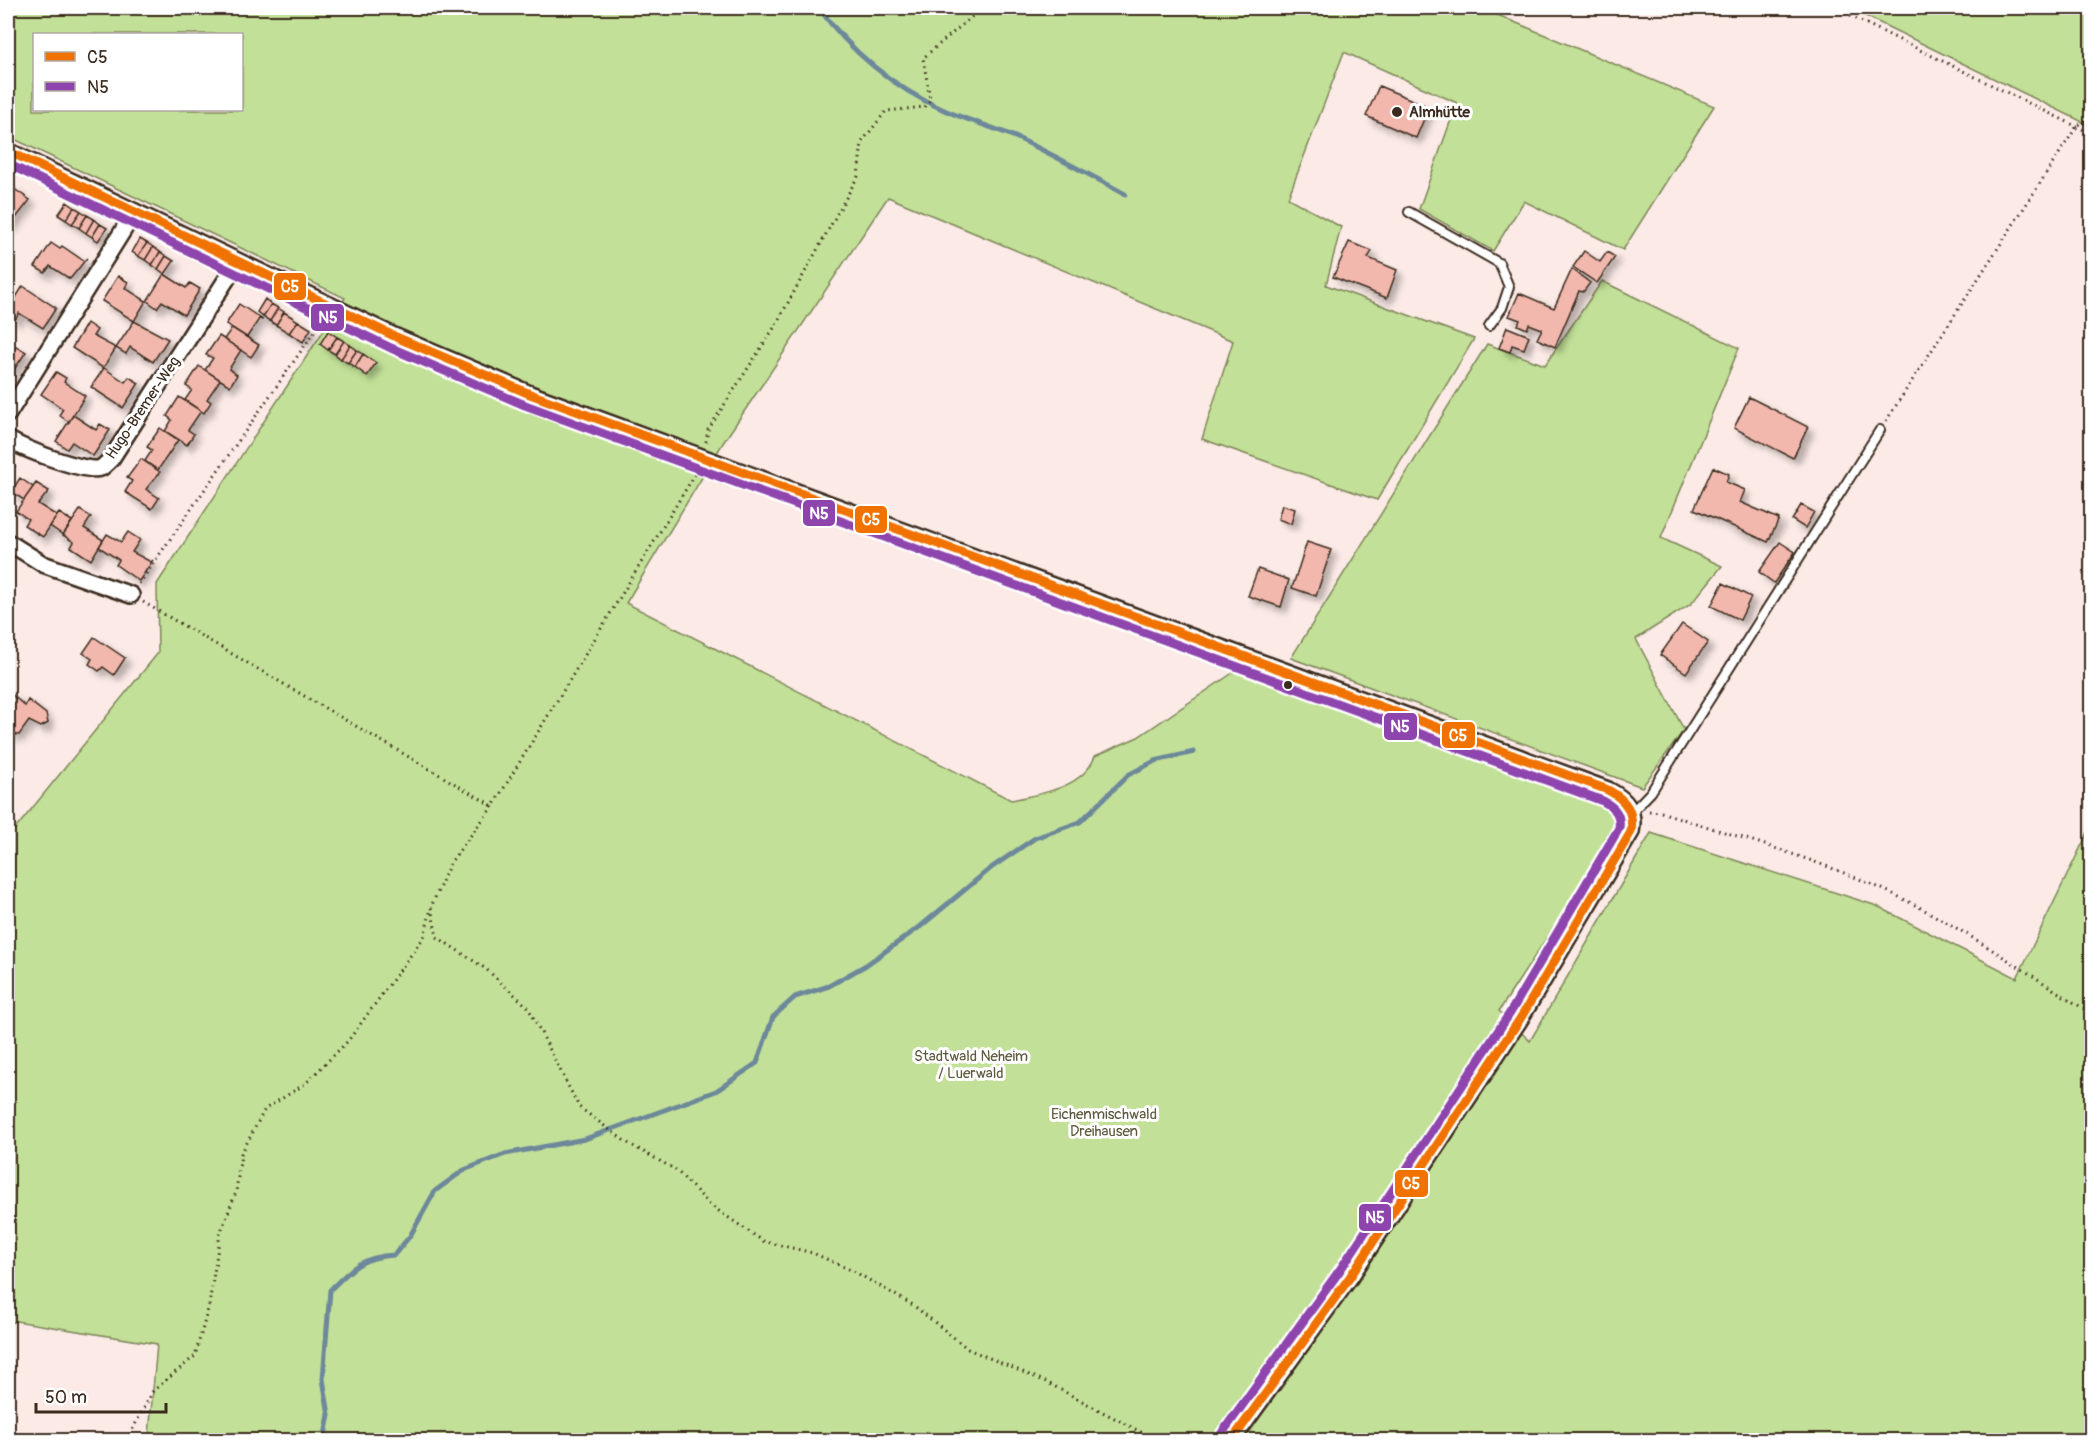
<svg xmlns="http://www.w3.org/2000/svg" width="2099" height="1448" font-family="Pangolin,sans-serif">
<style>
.green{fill:#c2e097;stroke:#7e855a;stroke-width:1.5;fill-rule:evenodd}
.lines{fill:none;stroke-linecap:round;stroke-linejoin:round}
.stream{stroke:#6d889a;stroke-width:5}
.building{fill:#f2b8ad;stroke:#3b2a1e;stroke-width:1.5;filter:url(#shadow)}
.lane-casing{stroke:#3b2a1e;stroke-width:12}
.street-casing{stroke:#3b2a1e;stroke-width:20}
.path{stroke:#3b2a1e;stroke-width:3;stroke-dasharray:1.5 4.5;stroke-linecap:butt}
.lane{stroke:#fff;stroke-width:8}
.street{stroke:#fff;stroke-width:15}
.bus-1-casing{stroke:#fff;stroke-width:14}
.bus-2-casing{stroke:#fff;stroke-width:14}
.bus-1{stroke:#f07200;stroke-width:9}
.bus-2{stroke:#8e44ad;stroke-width:9}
.poi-dot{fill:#3b2a1e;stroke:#fff;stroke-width:2}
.labels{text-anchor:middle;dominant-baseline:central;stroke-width:6;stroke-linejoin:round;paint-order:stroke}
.poi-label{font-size:15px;font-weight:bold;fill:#3b2a1e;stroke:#fff;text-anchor:start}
.street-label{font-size:15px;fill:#3b2a1e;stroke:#fff}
.park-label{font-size:15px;fill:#5d583c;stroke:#fff}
.line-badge{stroke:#fff;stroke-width:2}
.badge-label{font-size:16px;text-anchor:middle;font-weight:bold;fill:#fff}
</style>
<defs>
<filter id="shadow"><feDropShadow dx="5.5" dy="5.5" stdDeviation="3" flood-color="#0004"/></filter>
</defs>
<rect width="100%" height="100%" fill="#fbeae6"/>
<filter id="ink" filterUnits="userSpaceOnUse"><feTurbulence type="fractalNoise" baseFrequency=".0167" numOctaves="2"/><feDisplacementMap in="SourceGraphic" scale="12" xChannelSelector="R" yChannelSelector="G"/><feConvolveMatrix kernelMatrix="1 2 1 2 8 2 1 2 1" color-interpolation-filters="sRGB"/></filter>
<g filter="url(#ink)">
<path class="green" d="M 8,8 L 1481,8 L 1714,106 L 1623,250 L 1524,201 L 1493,251 L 1419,209 L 1457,103 L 1344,52 L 1288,198 L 1341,227 L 1326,285 L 1474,339 L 1377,500 L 1202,439 L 1233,341 L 888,197 L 723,443 L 626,603 L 1011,800 C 1040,794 1084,788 1095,756 L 1138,737 L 1243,666 L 1390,718 L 1381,722 L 1605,801 L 1616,816 L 1613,836 L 1499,1011 L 1530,1041 L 1651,833 L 1877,906 L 2017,978 L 2091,826 L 2091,1440 L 145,1440 L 149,1435 L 157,1344 L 16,1321 L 8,1324 L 8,838 L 158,653 L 157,584 L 345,298 L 8,136 ZM 34,34 L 242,34 L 242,110 L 34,110 Z
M 1849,8 L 2091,8 L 2091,126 Z
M 1602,281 L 1739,348 L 1661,538 L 1722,566 L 1691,604 L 1636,639 L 1684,730 L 1642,787 L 1291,658 L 1487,344 L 1545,365 Z"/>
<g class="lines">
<path class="stream" d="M 819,8 C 849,50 894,88 942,109 C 965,120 991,126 1015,137 C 1053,154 1089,175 1125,194
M 324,1440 L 329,1415 L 323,1379 L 330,1290 C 352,1268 361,1257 394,1255 L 410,1236 L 435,1191 L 464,1170 L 505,1154 L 585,1139 L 716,1091 L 757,1063 L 773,1017 L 795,997 L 829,986 L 866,965 L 921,926 L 991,868 L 1035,838 L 1080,822 L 1128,775 L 1155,761 L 1194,752"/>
</g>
<path class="building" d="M 1379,86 L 1429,107 L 1416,138 L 1366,116 Z
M 10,186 L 30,200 L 8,228 L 8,190 Z
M 67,202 L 74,207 L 66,220 L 58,215 Z
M 74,207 L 81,211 L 72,224 L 66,220 Z
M 81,211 L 87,215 L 79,228 L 72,224 Z
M 87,215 L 94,219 L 86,233 L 79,228 Z
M 94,219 L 100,224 L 92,237 L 86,233 Z
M 100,224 L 107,228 L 98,241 L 92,237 Z
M 140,239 L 147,243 L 138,256 L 132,252 Z
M 1349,242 L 1372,251 L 1368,258 L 1397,270 L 1387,298 L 1333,277 Z
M 51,243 L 60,249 L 62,246 L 84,261 L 87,258 L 70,279 L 50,266 L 45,273 L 35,267 Z
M 147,243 L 153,247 L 145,260 L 138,256 Z
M 153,247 L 160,252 L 152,265 L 145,260 Z
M 1584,251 L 1600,262 L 1607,252 L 1615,257 L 1597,283 L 1573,267 Z
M 160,252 L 166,256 L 158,269 L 152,265 Z
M 166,256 L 174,261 L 165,274 L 158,269 Z
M 1572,269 L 1590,283 L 1583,292 L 1579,291 L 1555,347 L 1537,339 L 1542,329 L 1529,324 L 1527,329 L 1518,325 L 1520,320 L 1509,316 L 1519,293 L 1554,308 Z
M 164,274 L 186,288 L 190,283 L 200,289 L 184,315 L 162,301 L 157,308 L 147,301 Z
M 118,276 L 128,282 L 125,288 L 146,301 L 134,321 L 102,301 Z
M 23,286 L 56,308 L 43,328 L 19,313 L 15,320 L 8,315 L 8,310 Z
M 265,299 L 271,304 L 263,317 L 257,312 Z
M 239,304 L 263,320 L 259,319 L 247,337 L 259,345 L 226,324 Z
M 271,304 L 278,308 L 270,321 L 263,317 Z
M 278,308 L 284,312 L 276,325 L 270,321 Z
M 284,312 L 298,321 L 289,333 L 276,325 Z
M 134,321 L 168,339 L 153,362 L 130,347 L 126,354 L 116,348 Z
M 298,321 L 311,329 L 303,342 L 289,333 Z
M 87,323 L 97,330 L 93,336 L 116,348 L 103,368 L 72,348 Z
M 1507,327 L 1529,336 L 1524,349 L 1512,345 L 1510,352 L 1499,348 Z
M 232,328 L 259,345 L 251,357 L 224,339 Z
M 328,331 L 337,337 L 328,350 L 320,344 Z
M 219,336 L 241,350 L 229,369 L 237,375 L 230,386 L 205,370 L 213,358 L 206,355 Z
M 337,337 L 344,341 L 335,354 L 328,350 Z
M 344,341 L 350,345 L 341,359 L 335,354 Z
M 350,345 L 357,350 L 348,363 L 341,359 Z
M 16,346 L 26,352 L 11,374 L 8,372 L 8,347 L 13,350 Z
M 357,350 L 363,354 L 355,367 L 348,363 Z
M 363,354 L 376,363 L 367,376 L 355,367 Z
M 199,366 L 220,380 L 207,399 L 211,402 L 204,413 L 185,400 L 192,390 L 186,386 Z
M 104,368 L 125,382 L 129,377 L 139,383 L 123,408 L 91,387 Z
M 56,372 L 66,378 L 64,382 L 85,396 L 69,422 L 59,415 L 63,409 L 41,394 Z
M 179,397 L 201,411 L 188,430 L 194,434 L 187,445 L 165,431 L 172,420 L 167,416 Z
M 1749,397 L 1808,427 L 1793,458 L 1734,428 Z
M 73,415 L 96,430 L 100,424 L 110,430 L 93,456 L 72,442 L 67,449 L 56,441 Z
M 160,428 L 178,440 L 158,470 L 145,461 L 152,450 L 147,447 Z
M 141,459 L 160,472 L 146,489 L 159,498 L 152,509 L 125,492 L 132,481 L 127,478 Z
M 1713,467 L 1729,474 L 1726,482 L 1745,490 L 1740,502 L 1779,519 L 1768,542 L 1694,509 Z
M 20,478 L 33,487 L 24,500 L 11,492 Z
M 36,483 L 49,491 L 38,504 L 57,516 L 43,537 L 24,525 L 28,519 L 16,511 Z
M 1282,505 L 1295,509 L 1291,524 L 1278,519 Z
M 1801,505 L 1814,512 L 1805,528 L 1792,520 Z
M 80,510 L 91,517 L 84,528 L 103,540 L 91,560 L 71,547 L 74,542 L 63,535 Z
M 59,513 L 72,521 L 63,535 L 50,526 Z
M 128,532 L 140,540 L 132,552 L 151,562 L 153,560 L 139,581 L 116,565 L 119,560 L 99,547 L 107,534 L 121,542 Z
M 1307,542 L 1331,550 L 1316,596 L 1292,588 Z
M 1780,542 L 1795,552 L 1774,583 L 1759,572 Z
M 1258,569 L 1289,580 L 1281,607 L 1248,596 Z
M 1723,583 L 1751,597 L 1740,620 L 1711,606 Z
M 1682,624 L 1708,642 L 1686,673 L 1660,655 Z
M 94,637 L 125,658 L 114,675 L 103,667 L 99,671 L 89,664 L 92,659 L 83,653 Z
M 10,693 L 25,706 L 28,700 L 46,714 L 48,723 L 41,727 L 29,721 L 19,735 L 9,734 Z"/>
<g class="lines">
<defs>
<path id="lane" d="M 1409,212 L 1499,263 L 1509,287 L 1502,308 L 1489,326
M 1632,812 L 1651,792 L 1880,430"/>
<path id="street" d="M 8,151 L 396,337 L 530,394 L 1608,790 C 1627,800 1635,811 1631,832 L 1520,1019 L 1350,1277 L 1232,1440
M 8,414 L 134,213
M 8,439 C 20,448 88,474 101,468 C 104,466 109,461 111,459 L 237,263
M 8,542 L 43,564 L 131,595"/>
</defs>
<use href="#lane" class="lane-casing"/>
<use href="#street" class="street-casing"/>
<path class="path" d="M 1834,8 L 2092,134
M 1886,421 L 2077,126 L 2092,117
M 706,442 L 708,430 L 774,328 L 858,176 L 862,142 L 886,111 L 925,107 L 930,99 L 923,58 L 982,8
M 8,477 L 17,462
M 139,584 L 324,318
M 143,602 L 493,806 L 697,471
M 493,806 L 450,863 L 431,907 L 437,937 L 486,969 L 528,1007 L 579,1107 L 626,1142 L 676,1170 L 710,1205 L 763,1241 L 813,1253 L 855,1272 L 913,1305 L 968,1349 L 1044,1381 L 1156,1440
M 1649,811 L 1661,812 C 1738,837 1819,859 1893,894 C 1962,927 2027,973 2092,1014
M 127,1440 L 153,1391 L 195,1356 L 209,1305 L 220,1234 L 236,1192 L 241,1154 L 265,1109 L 305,1084 L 348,1041 L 424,937 L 431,909"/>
<use href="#lane" class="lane"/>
<use href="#street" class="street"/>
<defs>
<path id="bus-1" d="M 8,151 L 396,337 L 530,394 L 1608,790 C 1626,800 1634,811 1631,832 L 1520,1019 L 1350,1277 L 1232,1440"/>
<path id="bus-2" d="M 8,164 L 391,348 L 525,405 L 1603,801 C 1615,808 1621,814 1619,828 L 1510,1013 L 1340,1270 L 1222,1433"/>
</defs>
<use href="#bus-1" class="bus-1-casing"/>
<use href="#bus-2" class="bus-2-casing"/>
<use href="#bus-1" class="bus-1"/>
<use href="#bus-2" class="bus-2"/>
</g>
</g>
<g class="poi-dot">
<circle cx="1397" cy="112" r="6"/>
<circle cx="1288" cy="685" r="5"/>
</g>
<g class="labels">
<g class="poi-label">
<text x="1409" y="112">Almhütte</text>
</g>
<g class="street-label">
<text transform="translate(143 408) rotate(-56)">Hugo-Bremer-Weg</text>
</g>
<g class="park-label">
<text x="971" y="1056">Stadtwald Neheim<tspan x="971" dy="17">/ Luerwald</tspan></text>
<text x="1104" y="1114">Eichenmischwald<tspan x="1104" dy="17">Dreihausen</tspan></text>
</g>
</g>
<g class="line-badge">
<rect x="273" y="272" width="34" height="29" rx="6" fill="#f07200"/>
<rect x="310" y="303" width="35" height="29" rx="6" fill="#8e44ad"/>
<rect x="802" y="499" width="34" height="28" rx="6" fill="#8e44ad"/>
<rect x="854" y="505" width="34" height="29" rx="6" fill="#f07200"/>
<rect x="1383" y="712" width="35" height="29" rx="6" fill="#8e44ad"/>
<rect x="1441" y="721" width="35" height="28" rx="6" fill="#f07200"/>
<rect x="1394" y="1169" width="35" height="29" rx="6" fill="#f07200"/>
<rect x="1358" y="1203" width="34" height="29" rx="6" fill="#8e44ad"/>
</g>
<g class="badge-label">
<text x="290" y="292">C5</text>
<text x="328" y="323">N5</text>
<text x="819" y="519">N5</text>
<text x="871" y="525">C5</text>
<text x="1400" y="732">N5</text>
<text x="1458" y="741">C5</text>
<text x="1411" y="1189">C5</text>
<text x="1375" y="1223">N5</text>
</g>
<rect width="2099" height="1448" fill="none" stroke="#fff" stroke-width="30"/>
<rect x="15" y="15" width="2069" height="1418" fill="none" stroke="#3b2a1e" stroke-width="2" filter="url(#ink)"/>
<rect x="33" y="33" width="210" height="78" fill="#ffffff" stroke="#b1aaa5" stroke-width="1.5"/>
<rect x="45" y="52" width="30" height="9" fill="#f07200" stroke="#b1aaa5" stroke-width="1.5"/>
<text x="87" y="63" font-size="18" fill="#3b2a1e">C5</text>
<rect x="45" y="82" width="30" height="9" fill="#8e44ad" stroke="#b1aaa5" stroke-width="1.5"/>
<text x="87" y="93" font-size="18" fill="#3b2a1e">N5</text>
<path d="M36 1403v9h130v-9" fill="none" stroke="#3b2a1e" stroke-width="3"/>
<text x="45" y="1403" font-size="18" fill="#3b2a1e" stroke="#ffffff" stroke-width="4.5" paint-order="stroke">50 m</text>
</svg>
